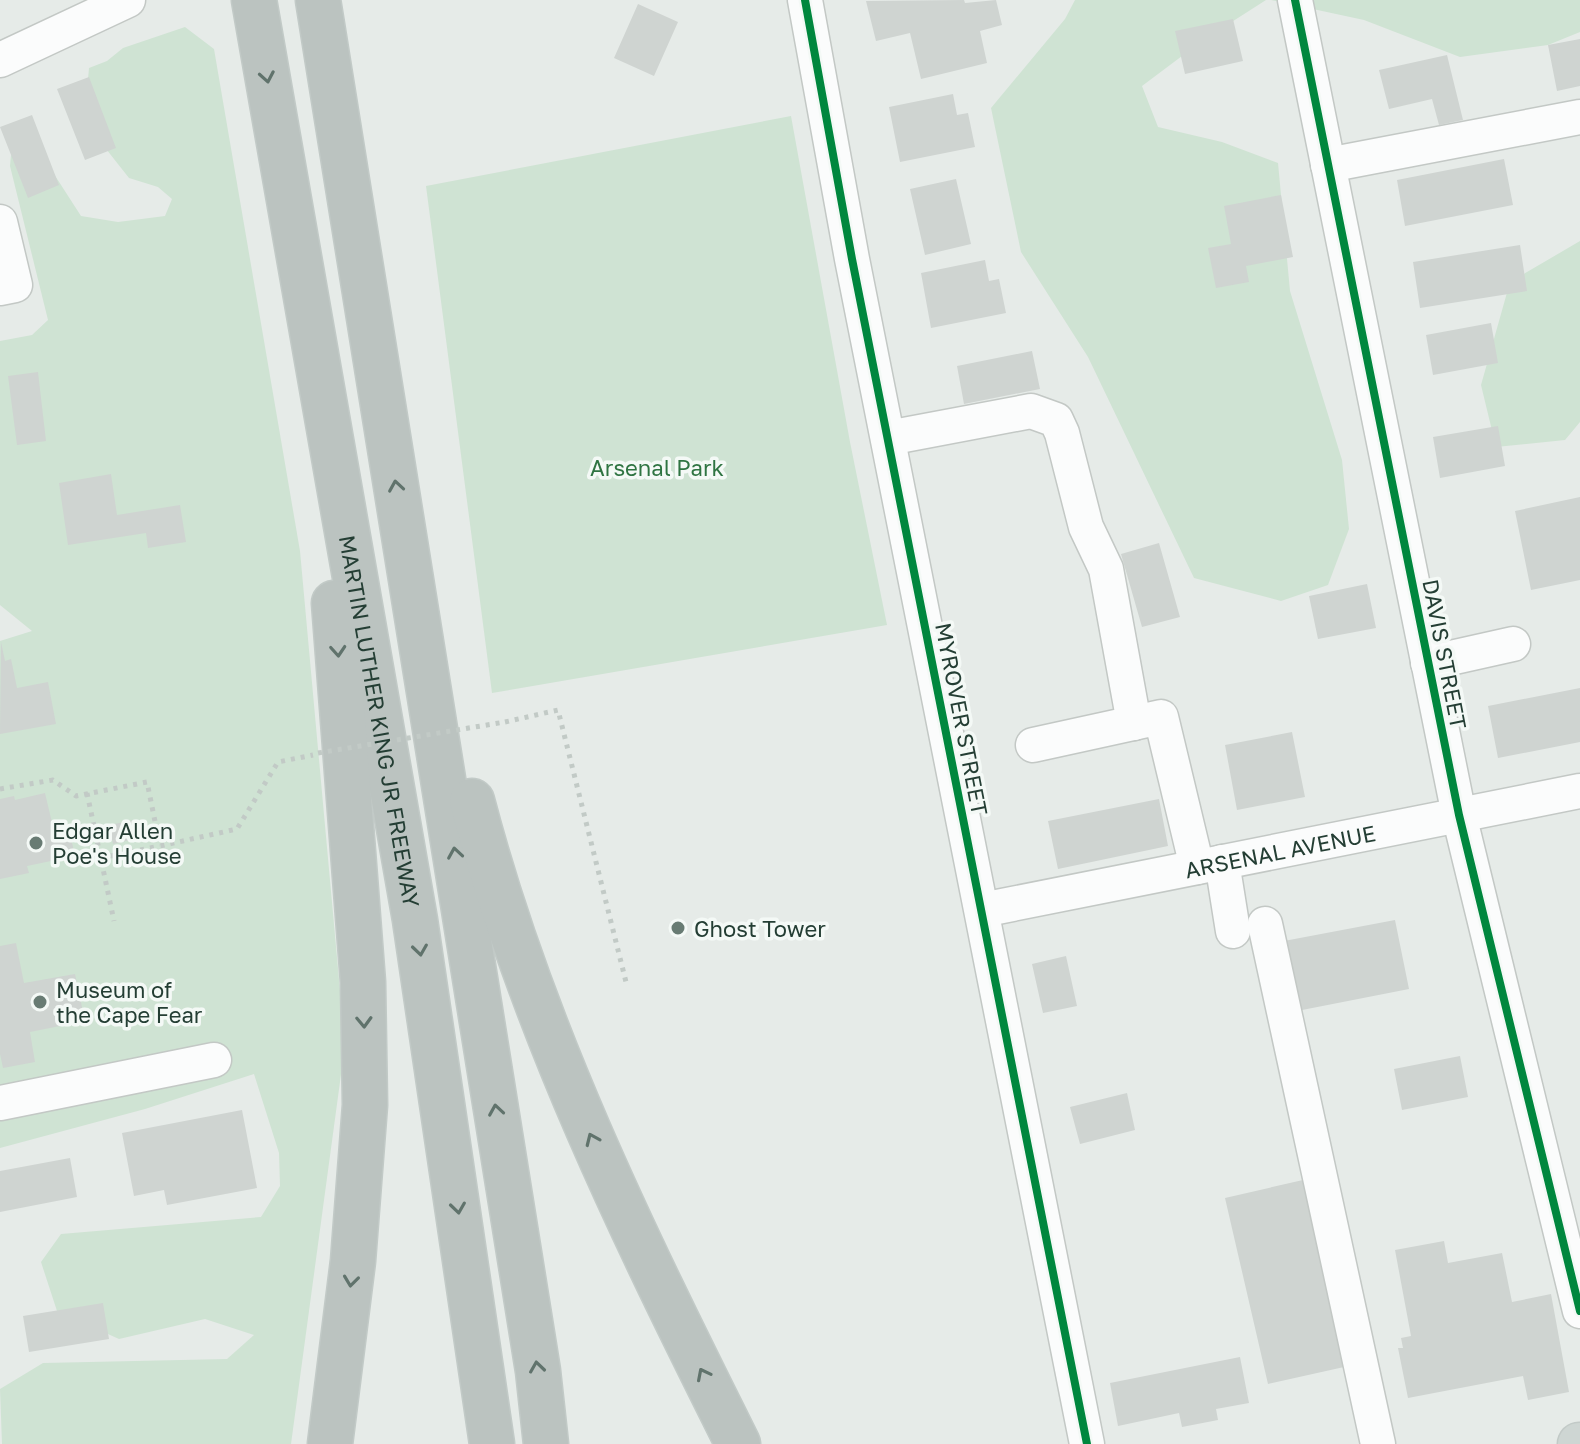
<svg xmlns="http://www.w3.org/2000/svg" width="1580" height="1444" font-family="'Golos Text',sans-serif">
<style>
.green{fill:#cfe3d3}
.building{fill:#cfd4d1}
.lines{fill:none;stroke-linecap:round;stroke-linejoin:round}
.minor-casing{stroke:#c3c8c5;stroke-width:37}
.major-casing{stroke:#c2cac7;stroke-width:45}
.highway-casing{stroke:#c2cac7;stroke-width:47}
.path{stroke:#c2cac6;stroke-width:5;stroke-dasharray:4 6;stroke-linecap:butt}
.minor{stroke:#fbfcfc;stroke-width:34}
.major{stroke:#ced6d3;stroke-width:42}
.highway{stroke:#bbc3c0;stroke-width:44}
.path-bridge{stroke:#c2cac6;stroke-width:5;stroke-dasharray:4 6;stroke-linecap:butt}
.cycleway-casing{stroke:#f4f9f6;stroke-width:13}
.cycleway{stroke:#00873e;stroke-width:8}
.oneway{stroke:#60736c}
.poi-dot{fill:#687b73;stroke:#f4f9f6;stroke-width:3}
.labels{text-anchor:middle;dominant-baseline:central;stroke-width:7;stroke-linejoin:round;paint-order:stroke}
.park-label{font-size:22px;fill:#2f7442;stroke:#f4f9f6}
.street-label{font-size:22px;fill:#243e34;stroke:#f4f9f6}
.poi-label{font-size:22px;fill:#243e34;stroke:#f4f9f6;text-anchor:start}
</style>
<rect width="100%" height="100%" fill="#e6ebe8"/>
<path class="green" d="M 1075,0 L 1266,0 L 1202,41 L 1142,86 L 1158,127 L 1222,142 L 1278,163 L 1290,291 L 1342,460 L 1349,529 L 1328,585 L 1281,601 L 1194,578 L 1088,357 L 1021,252 L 991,108 L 1065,19 Z
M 1271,0 L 1580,0 L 1580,32 L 1548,45 L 1460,57 L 1364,20 Z
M 185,27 L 214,49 L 300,551 L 345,1045 L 291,1444 L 2,1444 L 0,1389 L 43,1363 L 227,1359 L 254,1335 L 205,1319 L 119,1339 L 57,1311 L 41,1262 L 61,1234 L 261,1217 L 280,1186 L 279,1153 L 254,1074 L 145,1109 L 0,1148 L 0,641 L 32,631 L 0,605 L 0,341 L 32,335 L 48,320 L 10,166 L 11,155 L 52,171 L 81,216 L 118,222 L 165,216 L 172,199 L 158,187 L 129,178 L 99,140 L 86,102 L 89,68 L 107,61 L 123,48 Z
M 791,116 L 850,442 L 887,625 L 492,693 L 426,186 Z
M 1580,241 L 1580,422 L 1565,440 L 1496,447 L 1481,385 L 1510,282 Z"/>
<path class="building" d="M 964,0 L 965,3 L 996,0 L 1002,25 L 980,31 L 987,63 L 921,79 L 910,33 L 876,41 L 866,1 Z
M 638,4 L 678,22 L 654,76 L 614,58 Z
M 1233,19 L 1243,61 L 1185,74 L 1175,31 Z
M 1580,39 L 1580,86 L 1557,91 L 1548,45 Z
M 1447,55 L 1463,120 L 1439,125 L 1432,99 L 1389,109 L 1379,70 Z
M 89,77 L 116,148 L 85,160 L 57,89 Z
M 953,94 L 957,115 L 968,113 L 975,147 L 900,162 L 889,107 Z
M 32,115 L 59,185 L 28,198 L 0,127 Z
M 1504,159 L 1513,205 L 1405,226 L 1397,180 Z
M 956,179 L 971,244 L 925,255 L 910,189 Z
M 1281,195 L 1293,257 L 1246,266 L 1249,282 L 1216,288 L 1208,248 L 1231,244 L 1224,206 Z
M 1520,245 L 1527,291 L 1420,308 L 1413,262 Z
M 985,260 L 989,281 L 999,279 L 1006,313 L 931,328 L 921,273 Z
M 1491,323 L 1498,363 L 1433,375 L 1426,335 Z
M 1032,351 L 1040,389 L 964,404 L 957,366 Z
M 38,372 L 46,441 L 17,445 L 8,376 Z
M 1498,426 L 1505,466 L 1440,478 L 1433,437 Z
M 111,474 L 117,515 L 180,505 L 186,542 L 148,548 L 146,533 L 68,545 L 59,483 Z
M 1580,497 L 1580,580 L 1531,590 L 1515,511 Z
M 1159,543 L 1180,617 L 1142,627 L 1121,554 Z
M 1367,584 L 1376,628 L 1318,639 L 1309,596 Z
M 1,642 L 5,661 L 11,659 L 17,688 L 48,682 L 56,724 L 0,734 Z
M 1580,688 L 1580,742 L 1498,758 L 1488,706 Z
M 1292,732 L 1305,797 L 1237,810 L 1225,745 Z
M 45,793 L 54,831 L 69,829 L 75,856 L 27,866 L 29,873 L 0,879 L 0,799 L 14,796 L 15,800 Z
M 1159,799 L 1168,846 L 1058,869 L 1048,821 Z
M 135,820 L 138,838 L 113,844 L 109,825 Z
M 1395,920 L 1409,989 L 1297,1011 L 1284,941 Z
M 16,943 L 24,983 L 75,974 L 85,1021 L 30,1032 L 35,1062 L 3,1068 L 0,1054 L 0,946 Z
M 1066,956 L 1077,1006 L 1043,1013 L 1032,964 Z
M 1460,1056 L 1468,1097 L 1402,1110 L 1394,1069 Z
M 1127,1093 L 1135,1130 L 1080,1144 L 1070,1107 Z
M 242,1110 L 257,1188 L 167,1205 L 164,1190 L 134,1196 L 122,1133 Z
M 70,1158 L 77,1197 L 0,1212 L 0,1171 Z
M 1303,1180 L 1344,1367 L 1268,1384 L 1225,1198 Z
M 1444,1241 L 1448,1263 L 1502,1253 L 1512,1302 L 1551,1294 L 1569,1392 L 1528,1400 L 1523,1376 L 1408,1398 L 1398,1348 L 1403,1348 L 1401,1338 L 1411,1336 L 1395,1250 Z
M 103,1303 L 109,1339 L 29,1352 L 23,1316 Z
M 1240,1357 L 1249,1403 L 1216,1409 L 1218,1420 L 1182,1427 L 1179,1413 L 1118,1426 L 1110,1383 Z"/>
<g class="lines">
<defs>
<g id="minor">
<path d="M 805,0 L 852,259 L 1087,1444"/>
<path d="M 1295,0 L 1459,815 L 1580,1311"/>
<path d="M 0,60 L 128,0"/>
<path d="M 1328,165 L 1580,117"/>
<path d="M 0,222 L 15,285 L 0,288"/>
<path d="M 888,438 L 1031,411 L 1056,420 L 1062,433 L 1086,527 L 1106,569 L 1134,723"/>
<path d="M 1428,663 L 1513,644"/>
<path d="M 1033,745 L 1161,717 L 1197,867"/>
<path d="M 1222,862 L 1233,931"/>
<path id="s1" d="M 982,910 L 1580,791"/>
<path d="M 1265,924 L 1378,1444"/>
<path d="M 0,1103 L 214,1060"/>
</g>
<path id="major" d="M 1579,1444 L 1580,1444"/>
<g id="highway">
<path id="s2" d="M 254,0 L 415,920 L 492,1444"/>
<path d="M 318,0 L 538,1371 L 546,1444"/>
<path d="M 472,801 C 531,1027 634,1236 738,1444"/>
<path d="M 330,1444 L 353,1261 L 365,1105 L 363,982 L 334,603"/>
</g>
</defs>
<use href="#minor" class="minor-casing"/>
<use href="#major" class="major-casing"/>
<use href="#highway" class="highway-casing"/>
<path class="path" d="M 505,722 L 558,710 L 626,982
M 0,789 L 53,780 L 76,796 L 147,782 L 160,846 L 237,829 L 278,762 L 313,755
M 87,793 L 114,921
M 101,858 L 160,846"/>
<use href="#minor" class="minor"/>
<use href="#major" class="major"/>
<use href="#highway" class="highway"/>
<path class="path-bridge" d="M 318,753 L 505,722"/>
<defs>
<path id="cycleway" d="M 805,0 L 852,259 L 1087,1444
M 1295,0 L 1459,815 L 1580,1311"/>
</defs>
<use href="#cycleway" class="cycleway-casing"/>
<use href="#cycleway" class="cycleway"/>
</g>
<defs><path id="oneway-chevron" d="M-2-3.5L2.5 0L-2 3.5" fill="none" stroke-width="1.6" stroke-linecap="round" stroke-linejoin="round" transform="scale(2)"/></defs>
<g class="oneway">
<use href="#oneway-chevron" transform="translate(267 77) rotate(80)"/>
<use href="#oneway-chevron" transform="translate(396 486) rotate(-99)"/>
<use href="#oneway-chevron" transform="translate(338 651) rotate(86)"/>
<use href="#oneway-chevron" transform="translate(455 853) rotate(-99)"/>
<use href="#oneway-chevron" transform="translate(420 950) rotate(82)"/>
<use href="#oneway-chevron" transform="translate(364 1022) rotate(88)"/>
<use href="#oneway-chevron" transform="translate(496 1110) rotate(-99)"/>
<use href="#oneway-chevron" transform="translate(592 1139) rotate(-114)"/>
<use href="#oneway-chevron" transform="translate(458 1208) rotate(82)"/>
<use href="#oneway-chevron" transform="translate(351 1281) rotate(97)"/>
<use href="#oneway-chevron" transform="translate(537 1367) rotate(-98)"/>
<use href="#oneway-chevron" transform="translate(703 1374) rotate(-117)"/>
</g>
<g class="poi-dot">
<circle cx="36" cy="843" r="8"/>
<circle cx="678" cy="928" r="8"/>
<circle cx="40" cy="1002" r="8"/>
</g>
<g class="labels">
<g class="park-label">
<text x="657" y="467">Arsenal Park</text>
</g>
<g class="street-label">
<text transform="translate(1445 654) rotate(79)">DAVIS STREET</text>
<text transform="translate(962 719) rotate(79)">MYROVER STREET</text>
<text stroke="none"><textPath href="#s2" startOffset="732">MARTIN LUTHER KING JR FREEWAY</textPath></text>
<text stroke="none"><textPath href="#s1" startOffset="304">ARSENAL AVENUE</textPath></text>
</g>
<g class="poi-label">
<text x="52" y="830">Edgar Allen<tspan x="52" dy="25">Poe's House</tspan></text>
<text x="694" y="928">Ghost Tower</text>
<text x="56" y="989">Museum of<tspan x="56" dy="25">the Cape Fear</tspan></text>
</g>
</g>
</svg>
